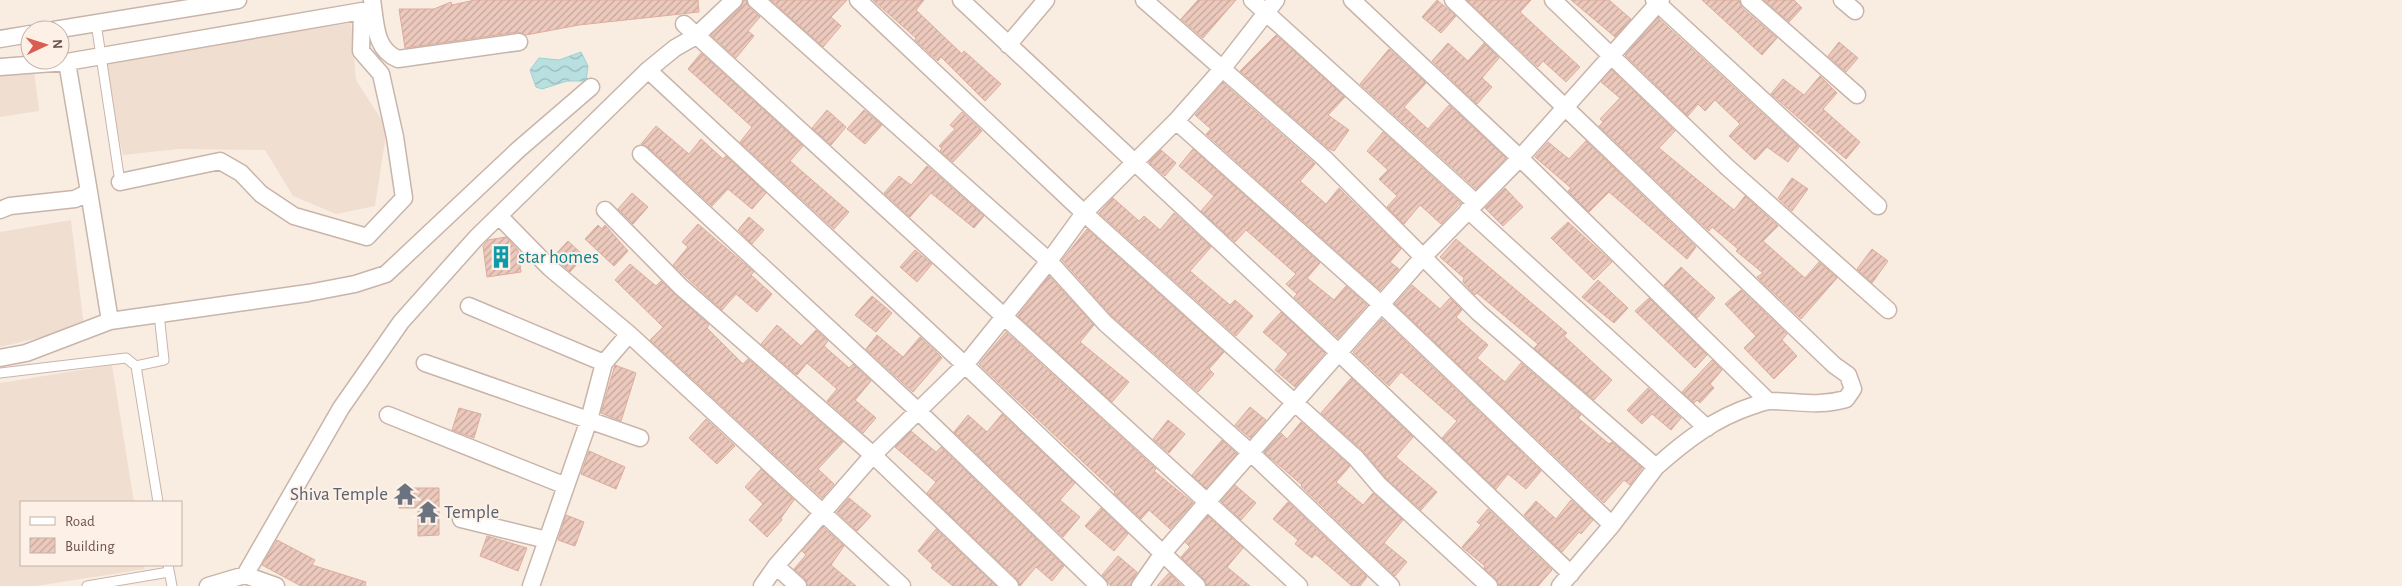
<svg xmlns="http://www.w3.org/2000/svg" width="2402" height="586" font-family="'Alegreya Sans',sans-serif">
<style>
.residential{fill:#f0ded1}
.water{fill:url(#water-waves);stroke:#a0d0d1}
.building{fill:url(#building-hatch);stroke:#ddad9e}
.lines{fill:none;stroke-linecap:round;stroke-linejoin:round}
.service-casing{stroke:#c9b4aa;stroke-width:11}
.minor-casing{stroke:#c9b4aa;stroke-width:19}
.service{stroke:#fff;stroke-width:9}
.minor{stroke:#fff;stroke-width:16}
.labels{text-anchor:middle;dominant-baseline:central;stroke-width:4;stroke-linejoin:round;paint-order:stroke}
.culture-label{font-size:19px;fill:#0d838f;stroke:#fdf1e7;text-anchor:start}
.worship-label{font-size:19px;fill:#5b616d;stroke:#fdf1e7;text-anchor:end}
</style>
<defs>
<pattern id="water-waves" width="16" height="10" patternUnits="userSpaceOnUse" patternTransform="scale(1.25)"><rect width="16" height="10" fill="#b8e0e1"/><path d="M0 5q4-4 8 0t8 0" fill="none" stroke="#9ab8b8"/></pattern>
<pattern id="building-hatch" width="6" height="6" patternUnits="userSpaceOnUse" patternTransform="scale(1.25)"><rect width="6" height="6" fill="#ecc9bc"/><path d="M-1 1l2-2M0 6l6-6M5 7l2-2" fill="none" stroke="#c3a69b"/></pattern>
</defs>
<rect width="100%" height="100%" fill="#f9ede2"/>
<path class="residential" d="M 351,23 L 356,80 L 387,128 L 375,206 L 336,214 L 293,196 L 265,150 L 179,149 L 123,155 L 101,61 Z
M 34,71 L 39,111 L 0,117 L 0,76 Z
M 71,220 L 84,327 L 0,347 L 0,232 Z
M 112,365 L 134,502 L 21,502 L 21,565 L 144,565 L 145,569 L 36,586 L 0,586 L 0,383 Z"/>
<path class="water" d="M 581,52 L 588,66 L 586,81 L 567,81 L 542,89 L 536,87 L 530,70 L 539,58 L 559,60 Z"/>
<path class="building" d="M 475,0 L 698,0 L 699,12 L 579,25 L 526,35 L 518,32 L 405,48 L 399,9 L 434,9 L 451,2 L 452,5 Z
M 744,0 L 746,0 L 749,7 L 760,17 L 748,31 L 754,36 L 736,58 L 711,35 L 741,7 Z
M 771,0 L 847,0 L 831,17 L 841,26 L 823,47 Z
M 873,0 L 924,0 L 916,10 L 962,54 L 964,51 L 1001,84 L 985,101 L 941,57 L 938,61 L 915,40 L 916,38 Z
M 1198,0 L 1236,0 L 1203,38 L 1181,19 Z
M 1437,0 L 1456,16 L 1441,33 L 1422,17 Z
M 1467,0 L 1531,0 L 1520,12 L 1580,67 L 1566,82 L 1543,61 L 1538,67 Z
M 1571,0 L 1609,0 L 1631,19 L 1615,37 Z
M 1702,0 L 1739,0 L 1742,8 L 1777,38 L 1762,55 Z
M 1764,0 L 1794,0 L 1802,8 L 1789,22 Z
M 1658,18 L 1799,147 L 1788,162 L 1767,147 L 1755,160 L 1729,136 L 1740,124 L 1715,100 L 1705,111 L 1698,104 L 1688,116 L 1625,55 Z
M 1276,35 L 1345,97 L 1328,115 L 1349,130 L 1334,151 L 1328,148 L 1240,71 Z
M 1839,42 L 1858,58 L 1846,72 L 1828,56 Z
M 1448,43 L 1468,61 L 1484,43 L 1499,58 L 1482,78 L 1492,87 L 1477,104 L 1432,61 Z
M 1389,49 L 1426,83 L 1404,107 L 1428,129 L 1449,105 L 1506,158 L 1476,189 L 1360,84 Z
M 701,53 L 803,146 L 790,161 L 849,212 L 834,229 L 740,142 L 752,127 L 688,69 Z
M 1612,70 L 1675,131 L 1659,148 L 1734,210 L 1745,196 L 1778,226 L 1763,241 L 1805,278 L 1819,262 L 1837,278 L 1801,319 L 1757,277 L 1763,273 L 1736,251 L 1738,249 L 1712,227 L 1709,231 L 1599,126 L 1603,122 L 1600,119 L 1620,98 L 1601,82 Z
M 1820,76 L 1837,93 L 1823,109 L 1860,142 L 1846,159 L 1771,94 L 1783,79 L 1804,95 Z
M 1223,83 L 1315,164 L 1300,181 L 1326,204 L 1339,188 L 1401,249 L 1390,262 L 1399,269 L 1380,290 L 1206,134 L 1211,129 L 1195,115 Z
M 827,110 L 846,127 L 831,145 L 812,128 Z
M 864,110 L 882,125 L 865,144 L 847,129 Z
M 962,112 L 982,131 L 953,162 L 940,151 L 942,148 L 939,146 L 955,129 L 950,125 Z
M 656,126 L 689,154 L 701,139 L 723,159 L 726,156 L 766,193 L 752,209 L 728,189 L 712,206 L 648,147 L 641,144 Z
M 1383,132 L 1461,203 L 1441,224 L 1420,205 L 1404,224 L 1387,207 L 1397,196 L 1379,179 L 1388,170 L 1367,151 Z
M 1586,141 L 1696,247 L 1687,259 L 1609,192 L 1589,212 L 1568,191 L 1571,188 L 1535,157 L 1548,142 L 1569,159 Z
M 1193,149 L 1320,263 L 1307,278 L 1334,300 L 1346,286 L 1367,305 L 1338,338 L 1294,297 L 1297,294 L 1286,284 L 1296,274 L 1246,230 L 1235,242 L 1201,211 L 1214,196 L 1179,166 Z
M 1161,150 L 1176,163 L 1165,176 L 1149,162 Z
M 927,166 L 984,216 L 974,228 L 931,193 L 910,217 L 884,193 L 899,176 L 911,185 Z
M 1792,178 L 1808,189 L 1792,211 L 1778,198 Z
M 1505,188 L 1523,207 L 1503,226 L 1485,208 Z
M 632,193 L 648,207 L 633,224 L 618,209 Z
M 1113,198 L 1139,221 L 1144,216 L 1160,230 L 1174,213 L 1211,247 L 1190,271 L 1230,305 L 1235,300 L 1253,316 L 1236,336 L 1099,213 Z
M 749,217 L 764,230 L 752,244 L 738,230 Z
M 1568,222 L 1612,262 L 1594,280 L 1551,238 Z
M 698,224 L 754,272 L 751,275 L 772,294 L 757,312 L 736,294 L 722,310 L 673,265 L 688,247 L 682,242 Z
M 598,225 L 602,229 L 605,225 L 628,251 L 614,266 L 585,239 Z
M 1087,229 L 1224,352 L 1209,369 L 1214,374 L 1198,392 L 1112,316 L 1062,260 Z
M 506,237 L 518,250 L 521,272 L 487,277 L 483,246 L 488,240 Z
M 1456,239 L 1567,333 L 1564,336 L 1612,380 L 1594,400 L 1534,348 L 1538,344 L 1477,293 L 1475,295 L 1463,282 L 1464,278 L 1440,257 Z
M 568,241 L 584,256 L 570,272 L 553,257 Z
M 1872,249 L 1888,261 L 1872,283 L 1857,269 Z
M 915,250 L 932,264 L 917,282 L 900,267 Z
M 630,264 L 656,286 L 661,281 L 709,325 L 707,328 L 743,364 L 748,359 L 843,442 L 818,469 L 834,484 L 822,498 L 650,340 L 663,327 L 615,280 Z
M 1681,267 L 1715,298 L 1697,318 L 1664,285 Z
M 1049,276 L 1094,325 L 1080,342 L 1129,382 L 1112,402 L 1018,316 Z
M 1598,280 L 1628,308 L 1614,323 L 1582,297 Z
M 1412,285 L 1440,309 L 1450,298 L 1462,310 L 1456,317 L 1488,345 L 1477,358 L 1505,382 L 1521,363 L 1581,415 L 1578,418 L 1609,444 L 1612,442 L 1642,468 L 1630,485 L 1624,480 L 1604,503 L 1395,304 Z
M 1741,290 L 1787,334 L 1782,340 L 1797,356 L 1774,379 L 1744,348 L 1756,336 L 1725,304 Z
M 872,296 L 892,313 L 876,332 L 855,315 Z
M 1649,298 L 1707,355 L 1695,368 L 1635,311 Z
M 1281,312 L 1325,353 L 1295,387 L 1275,370 L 1288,354 L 1263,332 Z
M 1382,319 L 1541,471 L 1526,489 L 1508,474 L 1496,489 L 1442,438 L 1457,421 L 1401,372 L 1389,386 L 1353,352 Z
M 777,325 L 801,346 L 816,330 L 828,341 L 824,346 L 849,368 L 853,364 L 871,381 L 855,400 L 876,418 L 863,433 L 827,401 L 837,389 L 807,363 L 797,375 L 761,344 Z
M 1006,332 L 1156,469 L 1154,471 L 1193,503 L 1170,529 L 1149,510 L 1141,519 L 1114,493 L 1115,492 L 979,364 Z
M 877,335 L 903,357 L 920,337 L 942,358 L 913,392 L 866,349 Z
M 1712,360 L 1722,370 L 1710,384 L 1714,388 L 1700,403 L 1697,400 L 1694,403 L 1682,392 Z
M 615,365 L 636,373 L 621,421 L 601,413 Z
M 1351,378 L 1413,437 L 1396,457 L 1437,492 L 1421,510 L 1386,478 L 1363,451 L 1321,413 Z
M 1648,388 L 1681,418 L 1671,430 L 1652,414 L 1642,424 L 1627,410 Z
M 1250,407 L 1266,420 L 1250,438 L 1235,425 Z
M 459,408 L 481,414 L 474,438 L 452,430 Z
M 1002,414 L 1075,483 L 1060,500 L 1080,517 L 1063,537 L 954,432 L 968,415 L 987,432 Z
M 706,419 L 735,446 L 717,464 L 689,438 Z
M 1168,420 L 1185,434 L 1169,453 L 1153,439 Z
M 1301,422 L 1350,466 L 1336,482 L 1363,505 L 1373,493 L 1403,520 L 1384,543 L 1407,562 L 1395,576 L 1301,486 L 1302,485 L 1264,452 L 1281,433 L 1287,439 Z
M 911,431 L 936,452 L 941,447 L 1064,566 L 1052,581 L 1036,567 L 1020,586 L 1017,579 L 927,493 L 936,482 L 895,447 Z
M 1222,440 L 1237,454 L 1206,488 L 1192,475 Z
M 589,451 L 625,467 L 616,489 L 581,474 Z
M 761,469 L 794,500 L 781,518 L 782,520 L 767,537 L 749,520 L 763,504 L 745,487 Z
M 1235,485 L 1256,503 L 1241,520 L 1221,501 Z
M 398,488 L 439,488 L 439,535 L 418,536 L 418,508 L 399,508 Z
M 849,498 L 871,516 L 857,531 L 837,512 Z
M 1571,500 L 1593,520 L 1581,534 L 1579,532 L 1562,552 L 1524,515 L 1536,501 L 1556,519 Z
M 1288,502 L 1367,577 L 1360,586 L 1352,586 L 1315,554 L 1312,558 L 1295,544 L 1298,540 L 1273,519 Z
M 1101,508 L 1128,534 L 1114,551 L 1085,526 Z
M 1488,509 L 1552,570 L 1538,586 L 1499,586 L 1496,579 L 1484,568 L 1485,566 L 1462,547 L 1481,525 L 1477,522 Z
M 566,515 L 584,522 L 575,546 L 558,540 Z
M 1208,516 L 1243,548 L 1227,567 L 1250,586 L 1207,586 L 1204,579 L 1181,557 L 1190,547 L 1185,542 Z
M 823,527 L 844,546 L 831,565 L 856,586 L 808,586 L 805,579 L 794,569 L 806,555 L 802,551 Z
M 936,529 L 996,586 L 953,586 L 931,568 L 933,565 L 918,551 Z
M 487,536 L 527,548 L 518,571 L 480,556 Z
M 277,540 L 315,560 L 312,565 L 366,582 L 365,586 L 301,586 L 262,565 Z
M 1118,556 L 1137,572 L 1130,586 L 1111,586 L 1102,575 Z
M 1169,573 L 1182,586 L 1157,586 Z"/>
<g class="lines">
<defs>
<path id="service" d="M 96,23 L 120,182
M 136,366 L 164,360 L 159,314
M 0,373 L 126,358 L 136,366 L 158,502
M 168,565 L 172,586
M 87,586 L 169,572"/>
<path id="minor" d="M 372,0 C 376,23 374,49 398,59 L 519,42
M 756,0 L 1049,261 L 1105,323 L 1251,453 L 1391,586
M 858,0 L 1084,213 L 1356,458 L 1379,485 L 1489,586
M 961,0 L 1339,353 L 1571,574
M 1144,0 L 1324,158 L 1479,313 L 1656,467 L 1612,525 L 1560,586
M 1252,0 L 1475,202
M 1352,0 L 1520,158 L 1768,401
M 1453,0 L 1834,365 L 1848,375 L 1853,389 L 1846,399 C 1818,407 1799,401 1771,401 C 1765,401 1758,404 1752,406 C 1715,418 1685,441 1656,467
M 1553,0 L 1727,167 L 1888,310
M 1654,0 L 1878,206
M 1749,0 L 1857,95
M 1842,0 L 1855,11
M 684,24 L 1299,586
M 54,30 L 238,0
M 0,39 L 30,34
M 1008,45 L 1046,0
M 0,67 L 67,62 L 362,11 L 361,51 L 381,74 L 395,137 L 404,198 L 367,237 L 294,216 L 261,194 L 241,173 L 220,161 L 120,182
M 648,70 L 965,365 L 1197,586
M 1176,121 L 1382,305 L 1612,525
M 641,154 L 917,410 L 1099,586
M 89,192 L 110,321 L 308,293 L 355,284 L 386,274 L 519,149 L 591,87
M 0,210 L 10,206 L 75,199 L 89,192 L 67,62
M 605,210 L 681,287 L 873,455 L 1010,586
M 1468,210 L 1707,428
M 499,216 L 550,268 L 629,334 L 902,586
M 469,306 L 604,363
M 0,358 L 26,353 L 110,321
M 425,363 L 640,438
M 388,415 L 566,486
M 461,519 L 547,540
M 776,566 L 798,586
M 245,575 L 276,586
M 208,586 L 245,575 L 341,408 L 401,322 L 476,238 L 648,70 L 675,48 L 696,36 L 734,0
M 531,586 L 589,420 L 604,363 L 629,334
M 762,586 L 776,566 L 873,455 L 965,365 L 1049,261 L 1084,213 L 1176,121 L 1223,68 L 1276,0
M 1140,586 L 1163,553 L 1208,501 L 1423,257 L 1520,158 L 1661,0"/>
</defs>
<use href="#service" class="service-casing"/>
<use href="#minor" class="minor-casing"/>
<use href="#service" class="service"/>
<use href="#minor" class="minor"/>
</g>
<defs>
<symbol id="building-bare" viewBox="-9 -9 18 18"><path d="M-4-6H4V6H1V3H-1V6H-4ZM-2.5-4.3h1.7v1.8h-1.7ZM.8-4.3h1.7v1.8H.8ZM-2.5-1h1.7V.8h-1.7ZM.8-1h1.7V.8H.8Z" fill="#0f9aa8" stroke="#fdf1e7" stroke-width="2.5" paint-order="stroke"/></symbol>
<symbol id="temple-bare" viewBox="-9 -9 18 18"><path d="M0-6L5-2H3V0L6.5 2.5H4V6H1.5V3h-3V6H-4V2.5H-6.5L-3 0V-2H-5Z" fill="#6b7280" stroke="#fdf1e7" stroke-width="2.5" paint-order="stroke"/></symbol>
</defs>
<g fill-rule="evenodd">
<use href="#building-bare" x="485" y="241" width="32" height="32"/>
<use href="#temple-bare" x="389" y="478" width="32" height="32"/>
<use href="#temple-bare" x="412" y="496" width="32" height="32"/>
</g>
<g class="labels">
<g class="culture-label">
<text x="518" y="257">star homes</text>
</g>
<g class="worship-label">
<text x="388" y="494">Shiva Temple</text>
<text x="444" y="512" text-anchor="start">Temple</text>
</g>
</g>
<rect x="20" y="501" width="162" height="65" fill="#fdf1e7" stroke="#c4b2a9"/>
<rect x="30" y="517" width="25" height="8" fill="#ffffff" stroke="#c4b2a9"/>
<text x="65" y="526" font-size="15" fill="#6e534b">Road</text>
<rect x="30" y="538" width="25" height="15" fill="url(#building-hatch)" stroke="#c4b2a9"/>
<text x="65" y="551" font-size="15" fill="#6e534b">Building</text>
<g transform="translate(45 45) rotate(86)"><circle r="24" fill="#fdf1e7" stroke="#c4b2a9"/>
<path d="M0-4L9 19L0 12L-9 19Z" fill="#d95d51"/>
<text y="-8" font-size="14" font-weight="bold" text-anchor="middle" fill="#6e534b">N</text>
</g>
</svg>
